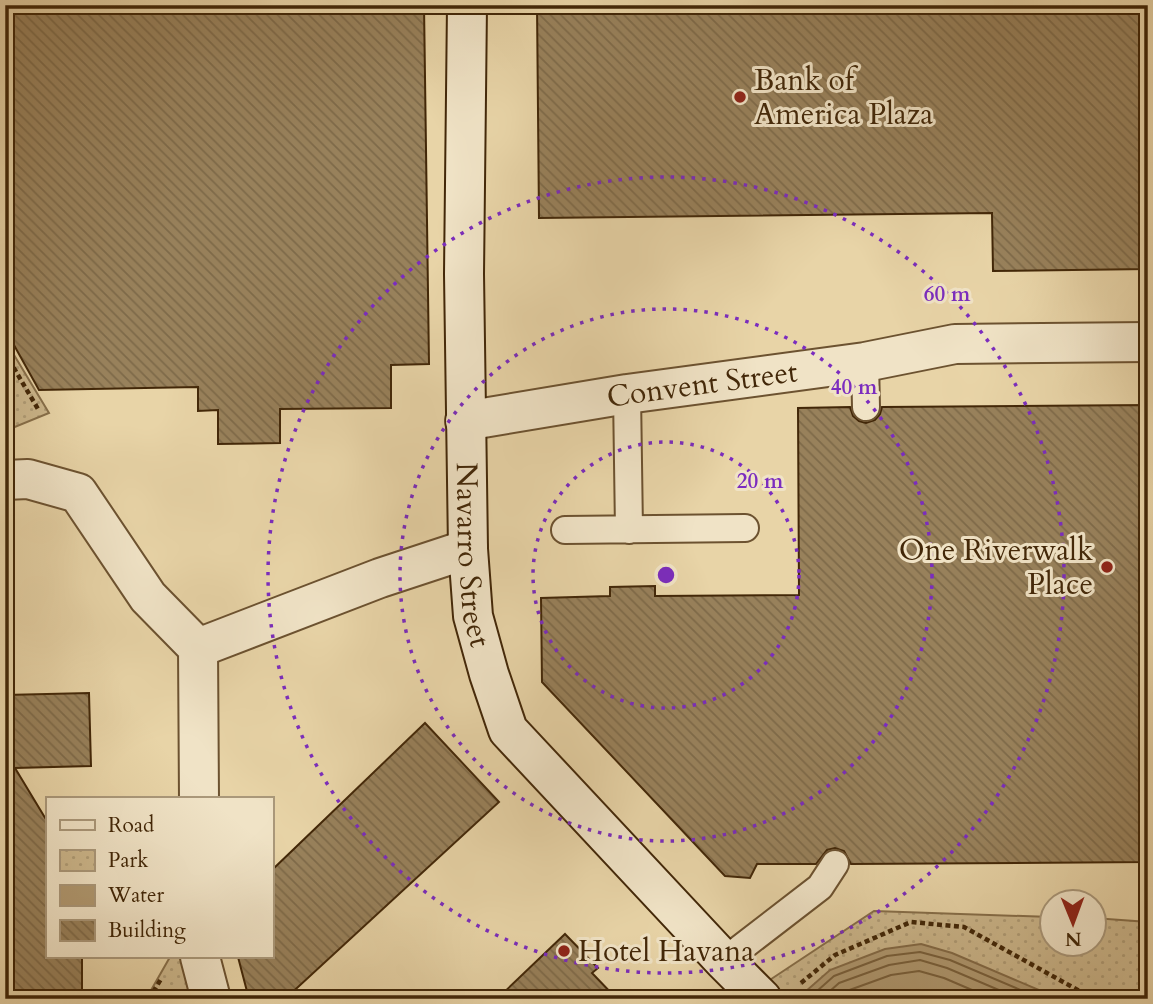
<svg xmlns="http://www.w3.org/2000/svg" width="1153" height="1004" font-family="Cardo,serif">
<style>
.park{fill:url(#park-dots);stroke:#876f4a;stroke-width:2}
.water{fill:#b09971;stroke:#846b47;stroke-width:2}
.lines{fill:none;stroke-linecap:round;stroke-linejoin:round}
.shore{stroke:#79603c;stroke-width:2}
.building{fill:url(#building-back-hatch);stroke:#422708;stroke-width:2}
.service-casing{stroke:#6c5230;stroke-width:30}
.minor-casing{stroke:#6c5230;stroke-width:42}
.secondary-casing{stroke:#422708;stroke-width:42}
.path{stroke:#422708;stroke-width:4.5;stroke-dasharray:5 3.5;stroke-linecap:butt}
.service{stroke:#f0e3c6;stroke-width:26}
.minor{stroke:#f0e3c6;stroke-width:38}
.secondary{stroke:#f0e3c6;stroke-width:38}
.ring{fill:none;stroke:#7b2cbf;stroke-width:3.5;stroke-dasharray:3.5 7}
.poi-dot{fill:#8f2418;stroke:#f0e3c6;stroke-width:2.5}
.labels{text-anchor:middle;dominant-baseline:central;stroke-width:6;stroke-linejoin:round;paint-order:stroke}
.poi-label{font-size:30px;fill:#422708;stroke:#f0e3c6;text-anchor:start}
.street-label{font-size:30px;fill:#422708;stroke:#f0e3c6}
.centre{fill:#7b2cbf;stroke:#f0e3c6;stroke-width:3.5}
.ring-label{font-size:21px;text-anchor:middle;font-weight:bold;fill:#7b2cbf;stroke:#f0e3c6;stroke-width:6;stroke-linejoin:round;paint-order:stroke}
</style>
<defs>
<pattern id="park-dots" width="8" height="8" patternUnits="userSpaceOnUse" patternTransform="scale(1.75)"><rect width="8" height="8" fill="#ccb78c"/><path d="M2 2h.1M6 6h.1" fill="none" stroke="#b09d77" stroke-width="1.8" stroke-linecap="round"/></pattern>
<pattern id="building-back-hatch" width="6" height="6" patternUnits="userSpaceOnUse" patternTransform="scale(1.75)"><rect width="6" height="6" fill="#98815b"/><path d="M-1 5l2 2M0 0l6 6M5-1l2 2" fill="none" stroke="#7e6a49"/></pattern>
</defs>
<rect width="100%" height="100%" fill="#e8d4a7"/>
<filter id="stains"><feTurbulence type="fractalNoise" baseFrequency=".00286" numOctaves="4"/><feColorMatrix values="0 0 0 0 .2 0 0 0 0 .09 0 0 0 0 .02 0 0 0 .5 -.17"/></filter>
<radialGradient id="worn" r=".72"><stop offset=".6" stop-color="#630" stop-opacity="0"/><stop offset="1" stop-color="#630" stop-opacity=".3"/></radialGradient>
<path class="park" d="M 5,340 L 49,413 L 5,431 Z
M 874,911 L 1051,917 L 1052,944 L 1094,944 L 1094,918 L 1148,922 L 1148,999 L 741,999 Z
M 170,957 L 184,957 L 197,999 L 146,999 Z"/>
<path class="water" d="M 921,944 L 952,953 L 1060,999 L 797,999 L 830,970 L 885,949 Z"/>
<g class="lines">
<path class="shore" d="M 808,999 L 834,976 L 887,956 L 920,952 L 950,960 L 1042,999
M 821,999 L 839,983 L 889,965 L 920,960 L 947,968 L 1020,999
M 836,999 L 844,992 L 891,975 L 919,971 L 944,978 L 993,999"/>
</g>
<path class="building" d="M 5,5 L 424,5 L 429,364 L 391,365 L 391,408 L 280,409 L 280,443 L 218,444 L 218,410 L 198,411 L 198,387 L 39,390 L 5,329 Z
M 537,5 L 1148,5 L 1148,269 L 993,271 L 992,213 L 539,218 Z
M 1148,405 L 1148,862 L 851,864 L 844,851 L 835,848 L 827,850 L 816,864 L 757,864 L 750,878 L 725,876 L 542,682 L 541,598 L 610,596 L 610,587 L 655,586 L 655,596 L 799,595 L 798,408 L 850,407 L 853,416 L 859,421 L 866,423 L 875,420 L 880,414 L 882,407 Z
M 89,693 L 91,766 L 15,768 L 47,821 L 47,957 L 82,957 L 82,999 L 5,999 L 5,695 Z
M 425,723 L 499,802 L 285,999 L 249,999 L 238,957 L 271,957 L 271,871 Z
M 565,934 L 598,968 L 592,973 L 617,999 L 497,999 Z"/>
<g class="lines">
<defs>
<path id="service" d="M 865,362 L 866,407
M 627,394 L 629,530
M 565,530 L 745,528
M 724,961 L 820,887 L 835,864"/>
<g id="minor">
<path id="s1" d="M 465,421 L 627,394 L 865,362 L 955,344 L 1148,342"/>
<path d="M 5,480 L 28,479 L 78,493 L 148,597 L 198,648 L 199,799"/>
<path d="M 198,648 L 380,578 L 468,549"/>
<path d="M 200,957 L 211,999"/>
</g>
<g id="secondary">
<path id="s2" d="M 467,5 L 464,274 L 468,549 L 473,616 L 489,674 L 508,730 L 724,961 L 762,999"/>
</g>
</defs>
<use href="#service" class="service-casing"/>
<use href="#minor" class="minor-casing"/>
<use href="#secondary" class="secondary-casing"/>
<path class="path" d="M 5,353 L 38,409
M 801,983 L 835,955 L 911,922 L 964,927 L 1094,999
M 149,999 L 161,979"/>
<use href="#service" class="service"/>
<use href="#minor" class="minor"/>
<use href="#secondary" class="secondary"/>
</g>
<g class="ring">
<circle cx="666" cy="575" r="133"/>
<circle cx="666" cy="575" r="266"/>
<circle cx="666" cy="575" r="398"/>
</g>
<g class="poi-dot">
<circle cx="740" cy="97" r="7"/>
<circle cx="1107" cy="567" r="7"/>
<circle cx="564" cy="951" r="7"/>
</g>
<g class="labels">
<g class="poi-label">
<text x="754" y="80">Bank of<tspan x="754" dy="34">America Plaza</tspan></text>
<text x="1093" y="550" text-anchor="end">One Riverwalk<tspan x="1093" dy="34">Place</tspan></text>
<text x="578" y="951">Hotel Havana</text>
</g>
<g class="street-label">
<text stroke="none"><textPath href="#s1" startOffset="240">Convent Street</textPath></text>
<text stroke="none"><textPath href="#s2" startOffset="550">Navarro Street</textPath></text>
</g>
</g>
<circle cx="666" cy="575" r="10" class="centre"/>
<g class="ring-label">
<text x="947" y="301">60 m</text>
<text x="854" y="394">40 m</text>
<text x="760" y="488">20 m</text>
</g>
<rect width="1153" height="1004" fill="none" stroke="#e8d4a7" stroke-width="28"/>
<rect x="7" y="7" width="1139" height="990" fill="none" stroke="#422708" stroke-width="3.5"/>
<rect x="14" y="14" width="1125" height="976" fill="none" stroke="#422708" stroke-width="2"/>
<rect x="46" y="797" width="228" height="161" fill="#f0e3c6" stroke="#aa987a" stroke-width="2"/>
<rect x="60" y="820" width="35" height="10" fill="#f0e3c6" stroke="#aa987a" stroke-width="2"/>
<text x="108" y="832" font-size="21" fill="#422708">Road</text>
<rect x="60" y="850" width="35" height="21" fill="url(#park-dots)" stroke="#aa987a" stroke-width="2"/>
<text x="108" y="867" font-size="21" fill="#422708">Park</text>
<rect x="60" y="885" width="35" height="21" fill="#b09971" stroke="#aa987a" stroke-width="2"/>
<text x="108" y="902" font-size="21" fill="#422708">Water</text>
<rect x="60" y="920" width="35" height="21" fill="url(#building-back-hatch)" stroke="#aa987a" stroke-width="2"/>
<text x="108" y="937" font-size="21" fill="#422708">Building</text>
<g transform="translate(1073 923) rotate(179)"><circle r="33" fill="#f0e3c6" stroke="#aa987a" stroke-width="2"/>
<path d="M0-5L12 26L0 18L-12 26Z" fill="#8f2418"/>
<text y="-10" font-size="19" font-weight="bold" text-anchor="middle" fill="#422708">N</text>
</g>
<rect width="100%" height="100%" filter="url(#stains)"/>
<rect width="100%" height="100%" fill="url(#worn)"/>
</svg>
